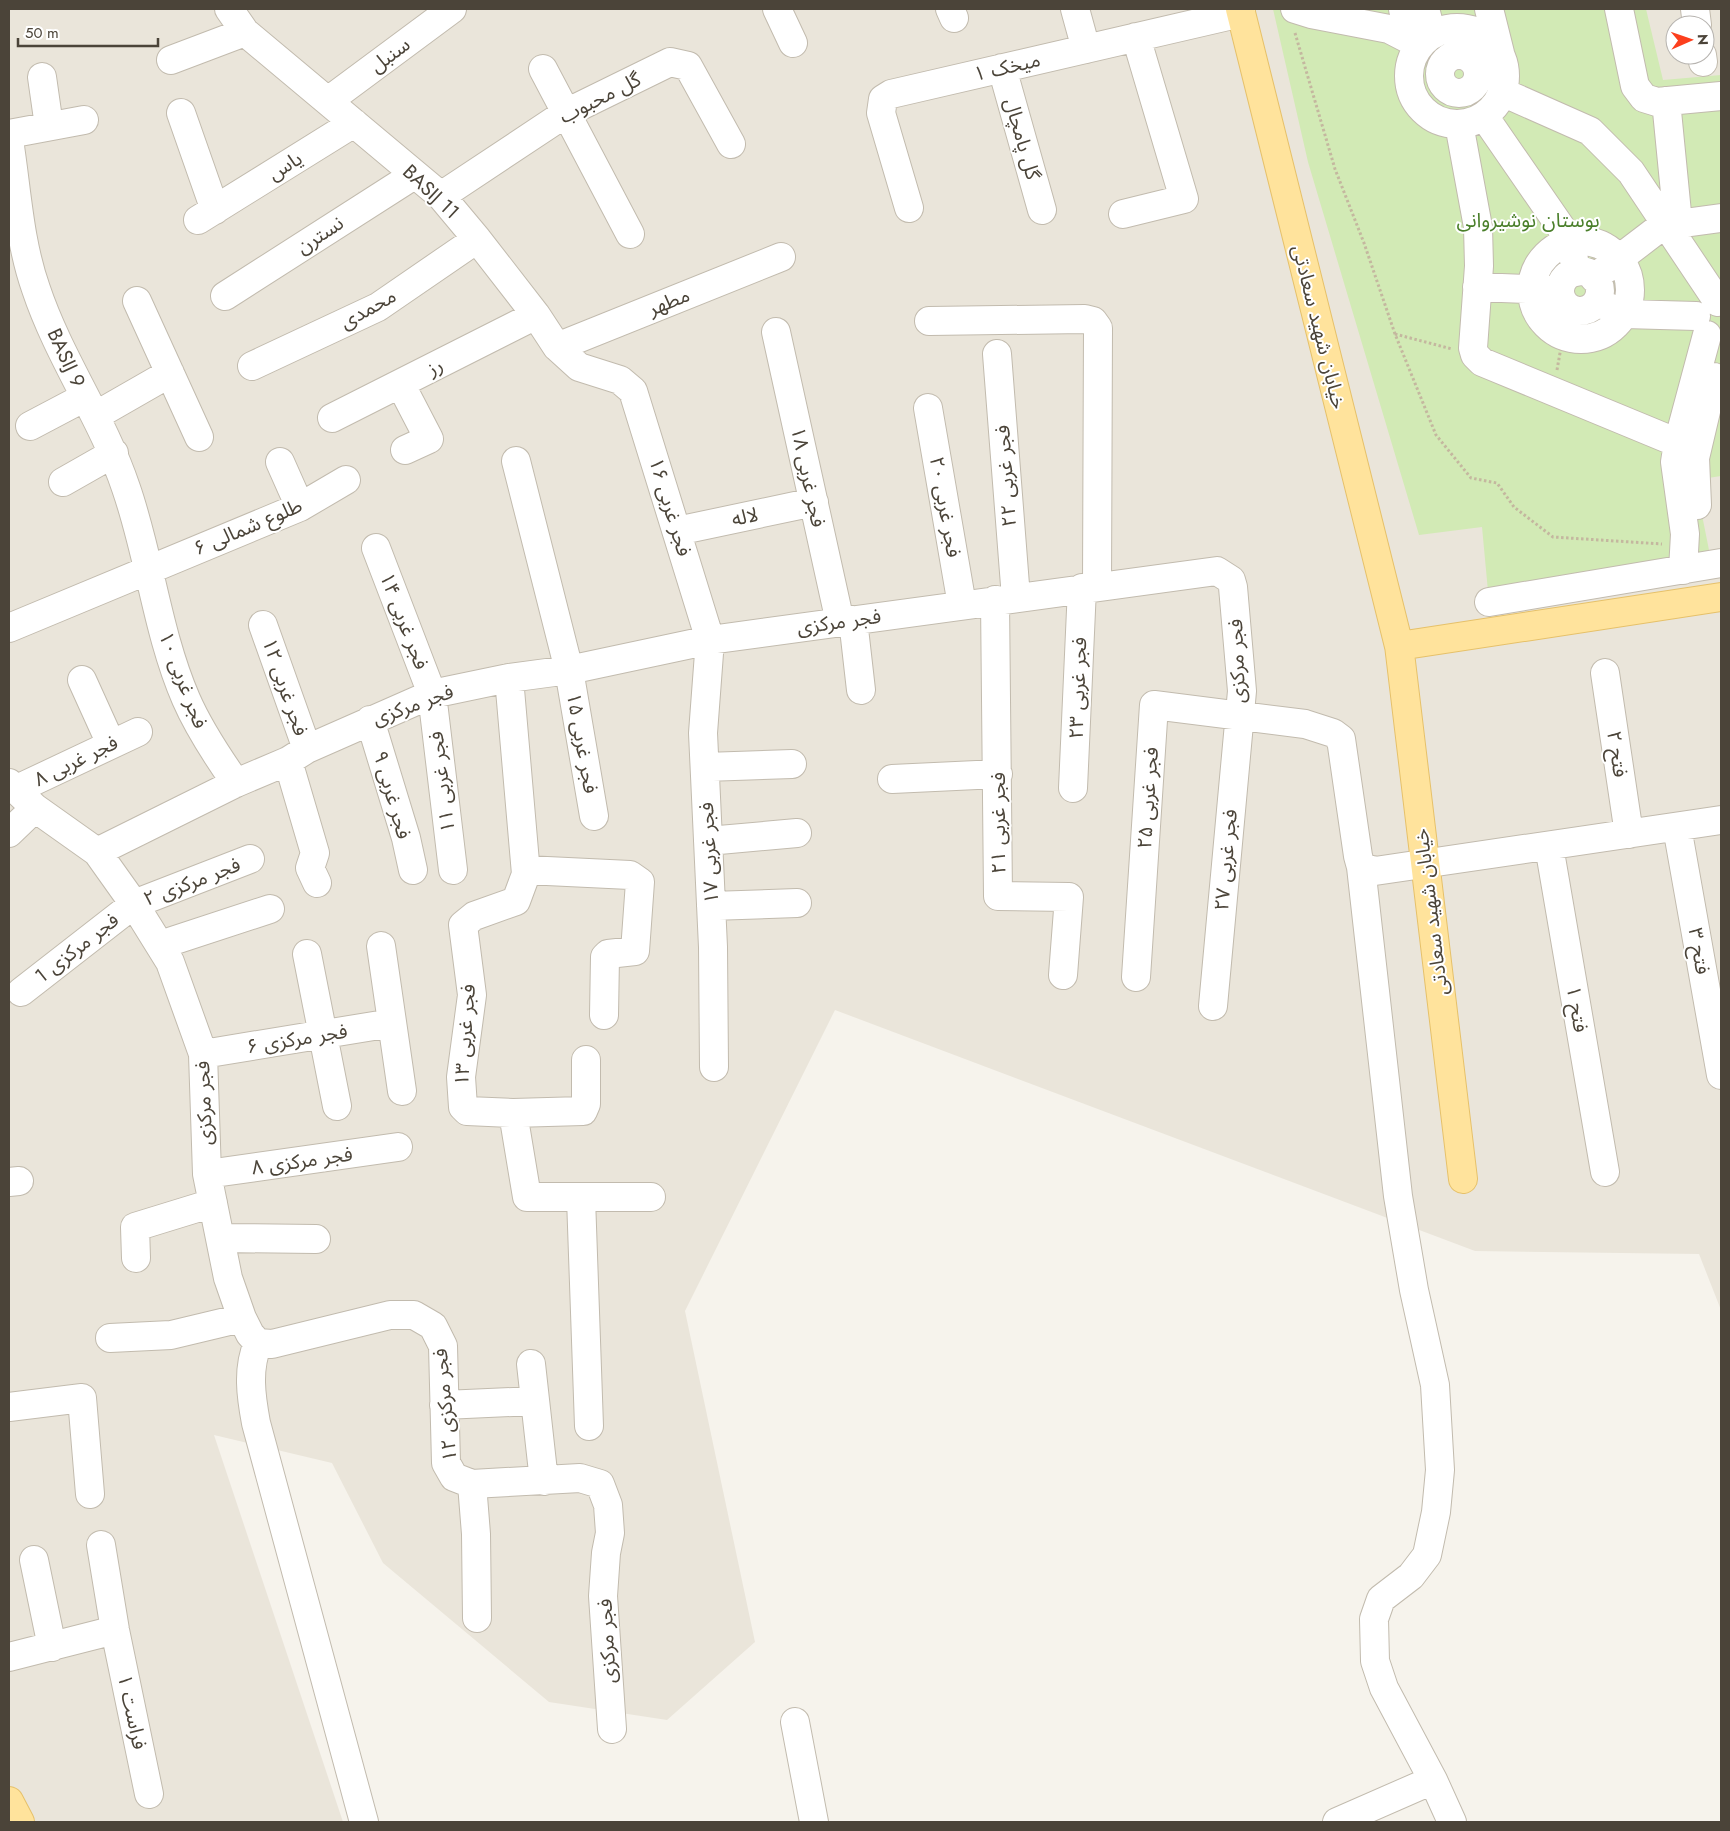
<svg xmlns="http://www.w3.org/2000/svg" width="1730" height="1831" font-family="Jost,'Noto Sans Arabic',sans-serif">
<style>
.residential{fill:#eae5da;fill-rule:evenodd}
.park{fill:#d2eab5}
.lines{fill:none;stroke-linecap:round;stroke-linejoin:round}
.minor-casing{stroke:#c2bbae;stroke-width:30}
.major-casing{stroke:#e6c16a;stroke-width:30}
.path{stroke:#c4b79f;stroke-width:3;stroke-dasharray:2.5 2.5;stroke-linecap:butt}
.minor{stroke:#fff;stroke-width:28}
.major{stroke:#ffe39c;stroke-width:28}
.labels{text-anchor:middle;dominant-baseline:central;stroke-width:4;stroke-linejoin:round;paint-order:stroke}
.street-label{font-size:20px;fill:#4b4439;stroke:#fff}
.park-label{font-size:20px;fill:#4a7f2a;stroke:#fff}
</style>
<rect width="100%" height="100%" fill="#f6f3ec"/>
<path class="residential" d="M 9,9 L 1721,9 L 1721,1310 L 1699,1254 L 1475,1251 L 835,1010 L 685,1311 L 755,1642 L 667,1720 L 549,1702 L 383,1563 L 332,1463 L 214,1435 L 343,1822 L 9,1822 ZM 1675,25 L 1705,25 L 1705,55 L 1675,55 Z"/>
<path class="park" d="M 1273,9 L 1646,9 L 1663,80 L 1721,75 L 1721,476 L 1695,480 L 1712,565 L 1489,602 L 1482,527 L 1419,535 L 1308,162 Z"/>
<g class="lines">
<defs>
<path id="minor" d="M 229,9 L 245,32 L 441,196 L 477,239 L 536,315 L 557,347 L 579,367 L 620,380 L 633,391 L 710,640 L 703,733 L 713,947 L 714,1067
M 777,9 L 793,43
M 950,9 L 954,18
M 1075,9 L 1086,49
M 1295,9 L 1311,14 L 1389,29 L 1420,45
M 1403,9 L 1410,39
M 1425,9 L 1432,35
M 1489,9 L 1500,53
M 1619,9 L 1635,86 L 1644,98 L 1657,102 L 1721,96
M 1695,9 L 1697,25
M1409 76a48 48 0 1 1 96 0a48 48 0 1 1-96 0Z
M 1702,55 L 1703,62
M1440 74a19 19 0 1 1 38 0a19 19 0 1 1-38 0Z
M 171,60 L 245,32
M 1002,68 L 1042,210
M 543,69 L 630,234
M 42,77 L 49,126
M 1502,92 L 1590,131 L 1631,172 L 1718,302
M 328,101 L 452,9
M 1666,101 L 1678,223
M 181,113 L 215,210
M 1484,116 L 1571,242 L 1576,272
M 1459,124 L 1478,227 L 1479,266 L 1473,348 L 1475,355 L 1482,362 L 1678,443
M 9,134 L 84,120
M 9,140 C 17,190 19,241 36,289 C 59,358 103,419 126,488 C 150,557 157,632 186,699 C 199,729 217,756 236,783
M 441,196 L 566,113 L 670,62 L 688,66 L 731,144
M 909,208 L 881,113 L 883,99 L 891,94 L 1241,13
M 1123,214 L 1184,199 L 1136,37
M 198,220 L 354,123
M1532 290a49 49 0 1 1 98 0a49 49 0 1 1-98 0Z
M1560 291a20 20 0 1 1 40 0a20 20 0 1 1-40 0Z
M 1594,278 L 1662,226 L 1721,218
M 1477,287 L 1551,290
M 225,296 L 414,175
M 137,301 L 199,437
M 1608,307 L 1625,314 L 1696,316
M 929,321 L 1085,319 L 1093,321 L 1098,328 L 1097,586
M 776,332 L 840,622
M 557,347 L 781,257
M 997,354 L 1016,598
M 252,366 L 378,307 L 477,239
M 401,385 L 429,439 L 405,450
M 928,408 L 962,605
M 95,416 L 170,373
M 332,418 L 536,315
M 30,426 L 85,397
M 516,461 L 569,670 L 594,816
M 280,462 L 300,507
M 63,482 L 114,453
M 1697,505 L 1695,458 L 1714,377
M 677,531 L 814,502
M 376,548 L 432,694 L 453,870
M 1683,570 L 1685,534 L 1675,462 L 1678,443 L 1707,335
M 995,600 L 998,896 L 1069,897 L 1063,975
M 1489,602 L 1721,563
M 853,620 L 861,690
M 263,625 L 307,749
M 9,628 L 300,507 L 346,480
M 1605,673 L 1629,834
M 509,678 L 526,874 L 516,901 L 474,916 L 463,925 L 472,995 L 461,1077 L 463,1107 L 467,1111 L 513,1113 L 583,1111 L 586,1104 L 586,1060
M 82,680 L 111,744
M 370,720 L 406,838 L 413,870
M 288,761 L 315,853 L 310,868 L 317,883
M 705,767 L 792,764
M 892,779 L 998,774
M 9,783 L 35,808 L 97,852 L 134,904 L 170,962 L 203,1054 L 207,1174 L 228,1278 L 242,1318 L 250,1334 L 258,1343
M 1073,788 L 1082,588
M 15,790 L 138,732
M 1677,827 L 1721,1075
M 9,833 L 35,808
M 708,841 L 797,833
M 1549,846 L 1605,1172
M 97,852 L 236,783 L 288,761 L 307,749 L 432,694 L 509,678 L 569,670 L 710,640 L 1217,571 L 1231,580 L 1233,587 L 1242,691 L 1213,1006
M 1361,867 L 1398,1196 L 1414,1290 L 1435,1385 L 1440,1470 L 1436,1512 L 1427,1555 L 1411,1576 L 1381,1599 L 1374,1619 L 1375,1661 L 1384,1688 L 1433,1780 L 1452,1822
M 526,870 L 630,875 L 640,882 L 635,951 L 608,954 L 605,957 L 604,1015
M 711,906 L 797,903
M 160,945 L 270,909
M 381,946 L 402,1091
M 307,954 L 337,1106
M 1136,977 L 1154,705 L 1305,724 L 1333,733 L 1341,739 L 1358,856 L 1361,867 L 1375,871 L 1721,820
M 21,992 L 134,904 L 250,859
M 203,1054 L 392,1023
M 513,1113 L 527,1197 L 651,1197
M 207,1174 L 398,1147
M 9,1182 L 19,1181
M 581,1198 L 589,1426
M 220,1238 L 316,1239
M 136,1258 L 135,1227 L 213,1203
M 110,1338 L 171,1335 L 242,1318
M 258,1343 L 272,1344 L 390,1315 L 414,1315 L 433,1326 L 443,1346 L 446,1463 L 454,1477 L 472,1484 L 580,1478 L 600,1484 L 608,1505 L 610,1533 L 606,1553 L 603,1596 L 612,1729
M 258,1343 C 247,1369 251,1396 256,1423 L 364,1822
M 531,1364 L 544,1481
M 444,1405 L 535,1401
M 9,1407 L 82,1398 L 90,1494
M 472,1484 L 476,1534 L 477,1618
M 101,1545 L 115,1630 L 149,1794
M 34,1560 L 52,1647
M 9,1657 L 115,1630
M 795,1722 L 814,1822
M 1337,1822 L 1433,1780"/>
<path id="major" d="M 1240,9 L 1399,646 L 1721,597
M 1399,645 L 1463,1179
M 9,1801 L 20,1822"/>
</defs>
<use href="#minor" class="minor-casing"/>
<use href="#major" class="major-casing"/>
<path class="path" d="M 1295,33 L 1335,169 L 1364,243 L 1395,334 L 1436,435 L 1471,478 L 1497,483 L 1514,507 L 1553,537 L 1662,544
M 1395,334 L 1452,349
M 1557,370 L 1563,336"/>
<use href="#minor" class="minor"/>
<use href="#major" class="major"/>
</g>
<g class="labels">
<g class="street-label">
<text transform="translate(390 55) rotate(-37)">سنبل</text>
<text transform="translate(1007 67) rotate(-13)">میخک ۱</text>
<text transform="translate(600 98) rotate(-27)">گل محبوب</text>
<text transform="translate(1022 139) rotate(74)">گل پامچال</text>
<text transform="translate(285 166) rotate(-32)">یاس</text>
<text transform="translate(431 192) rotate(43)">BASIJ 11</text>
<text transform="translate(320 235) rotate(-33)">نسترن</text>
<text transform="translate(669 302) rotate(-22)">مطهر</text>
<text transform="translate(368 309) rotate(-29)">محمدی</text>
<text transform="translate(1319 327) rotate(76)">خیابان شهید سعادتی</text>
<text transform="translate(66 358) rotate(65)">BASIJ 9</text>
<text transform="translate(435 367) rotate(-27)">رز</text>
<text transform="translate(1006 476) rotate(-94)">فجر غربی ۲۲</text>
<text transform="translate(808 477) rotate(78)">فجر غربی ۱۸</text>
<text transform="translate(670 507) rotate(73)">فجر غربی ۱۶</text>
<text transform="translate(945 507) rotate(80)">فجر غربی ۲۰</text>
<text transform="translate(745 517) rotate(-12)">لاله</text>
<text transform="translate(248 527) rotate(-23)">طلوع شمالی ۶</text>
<text transform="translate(404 621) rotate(69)">فجر غربی ۱۴</text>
<text transform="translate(839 622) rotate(-8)">فجر مرکزی</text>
<text transform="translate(1237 661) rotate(-92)">فجر مرکزی</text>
<text transform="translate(183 680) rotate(69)">فجر غربی ۱۰</text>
<text transform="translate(285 687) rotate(71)">فجر غربی ۱۲</text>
<text transform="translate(1078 688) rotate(-88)">فجر غربی ۲۳</text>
<text transform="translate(413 705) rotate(-20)">فجر مرکزی</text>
<text transform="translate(582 743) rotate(80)">فجر غربی ۱۵</text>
<text transform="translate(1617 754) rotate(81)">فتح ۲</text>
<text transform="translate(76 761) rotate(-26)">فجر غربی ۸</text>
<text transform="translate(442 782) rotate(-97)">فجر غربی ۱۱</text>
<text transform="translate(392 795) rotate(74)">فجر غربی ۹</text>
<text transform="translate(1148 798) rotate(-86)">فجر غربی ۲۵</text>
<text transform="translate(998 823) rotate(-90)">فجر غربی ۲۱</text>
<text transform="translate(709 853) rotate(-93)">فجر غربی ۱۷</text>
<text transform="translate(1226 860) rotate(-85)">فجر غربی ۲۷</text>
<text transform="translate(192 882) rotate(-21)">فجر مرکزی ۲</text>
<text transform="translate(1431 912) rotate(-97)">خیابان شهید سعادتی</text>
<text transform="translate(77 948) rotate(-38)">فجر مرکزی 1</text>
<text transform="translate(1699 951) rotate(80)">فتح ۳</text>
<text transform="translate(1577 1009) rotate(80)">فتح ۱</text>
<text transform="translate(465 1035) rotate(-86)">فجر غربی ۱۳</text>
<text transform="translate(297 1039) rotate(-9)">فجر مرکزی ۶</text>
<text transform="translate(204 1103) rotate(-92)">فجر مرکزی</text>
<text transform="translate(302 1161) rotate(-8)">فجر مرکزی ۸</text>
<text transform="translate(445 1405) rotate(-95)">فجر مرکزی ۱۲</text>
<text transform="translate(607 1641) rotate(-93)">فجر مرکزی</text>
<text transform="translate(132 1712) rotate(78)">فراست ۱</text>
</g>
<g class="park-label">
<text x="1528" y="220">بوستان نوشیروانی</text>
</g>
</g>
<rect width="1730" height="1831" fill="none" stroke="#4b4439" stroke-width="20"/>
<g transform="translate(1690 40) rotate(88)"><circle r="24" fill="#ffffff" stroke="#b7b4b0"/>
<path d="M0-4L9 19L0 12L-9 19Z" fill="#fc3f1d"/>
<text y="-8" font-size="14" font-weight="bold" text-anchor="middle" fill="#4b4439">N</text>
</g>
<path d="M18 38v8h140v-8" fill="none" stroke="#4b4439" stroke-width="2.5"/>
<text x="25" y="38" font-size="15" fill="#4b4439" stroke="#ffffff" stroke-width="4" paint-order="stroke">50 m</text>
</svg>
